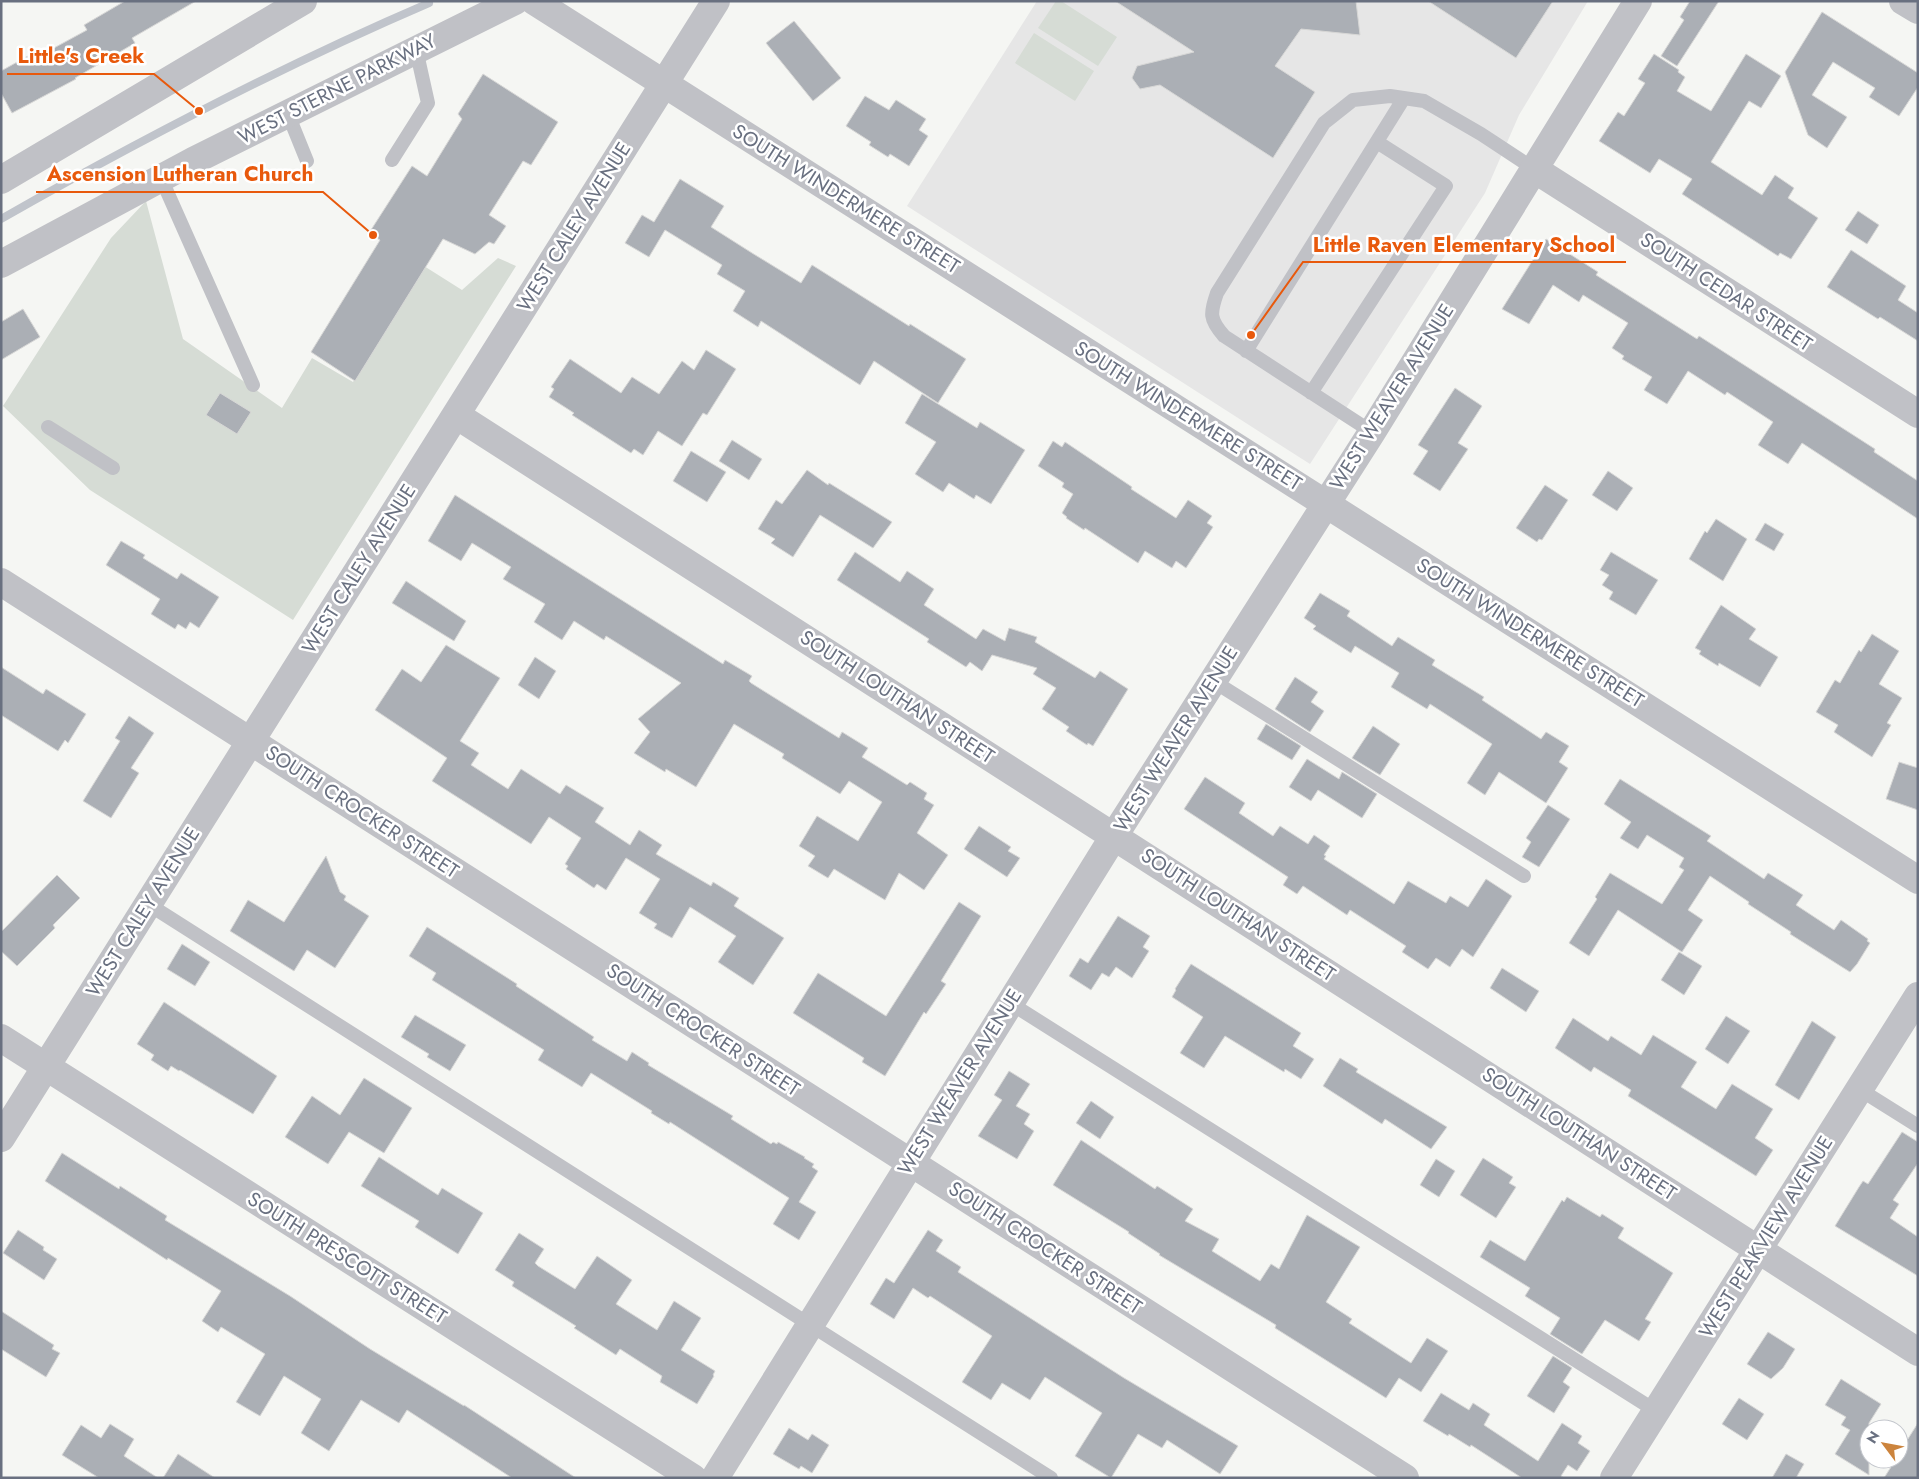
<svg xmlns="http://www.w3.org/2000/svg" width="1919" height="1479" font-family="Jost,sans-serif">
<style>
.built{fill:#e6e6e6}
.green{fill:#d6dcd5}
.lines{fill:none;stroke-linecap:round;stroke-linejoin:round}
.stream{stroke:#c0c4cb;stroke-width:8}
.building{fill:#abafb5;stroke:#d7d7d6}
.lane{stroke:#c0c1c6;stroke-width:14}
.street{stroke:#c0c1c6;stroke-width:28}
.labels{text-anchor:middle;dominant-baseline:central;stroke-width:5;stroke-linejoin:round;paint-order:stroke}
.street-label{font-size:20px;fill:#697080;stroke:#fff}
.leader{fill:none;stroke:#e8590c;stroke-width:2}
.callout-dot{fill:#e8590c;stroke:#fff;stroke-width:2}
.callout-label{font-size:21px;text-anchor:middle;font-weight:bold;fill:#e8590c;stroke:#fff;stroke-width:5;stroke-linejoin:round;paint-order:stroke}
</style>
<rect width="100%" height="100%" fill="#f5f6f3"/>
<path class="built" d="M 1037,1 L 1588,1 L 1519,115 L 1485,193 L 1310,464 L 907,206 Z"/>
<path class="green" d="M 1056,1 L 1061,1 L 1117,37 L 1098,66 L 1038,28 Z
M 1034,33 L 1094,71 L 1075,101 L 1015,63 Z
M 146,201 L 183,339 L 282,408 L 312,358 L 353,382 L 424,266 L 462,290 L 498,258 L 516,266 L 293,620 L 90,490 L 3,406 L 111,238 Z"/>
<g class="lines">
<path class="stream" d="M 1,219 C 140,140 282,66 429,3"/>
</g>
<path class="building" d="M 125,1 L 196,1 L 132,38 L 135,43 L 75,78 L 76,79 L 12,113 L 1,93 L 1,71 L 28,56 L 30,61 L 87,30 L 84,25 Z
M 1115,1 L 1356,1 L 1360,35 L 1301,29 L 1275,66 L 1315,92 L 1273,158 L 1160,85 L 1140,89 L 1132,78 L 1137,66 L 1194,52 Z
M 1428,1 L 1553,1 L 1516,58 Z
M 1690,1 L 1719,1 L 1677,66 L 1661,56 L 1684,20 L 1680,17 Z
M 1822,12 L 1918,73 L 1918,87 L 1899,116 L 1869,97 L 1875,88 L 1833,62 L 1812,95 L 1847,117 L 1827,148 L 1808,135 L 1785,72 Z
M 794,21 L 841,78 L 813,101 L 766,43 Z
M 1654,54 L 1679,70 L 1678,72 L 1685,77 L 1677,91 L 1711,111 L 1746,54 L 1781,76 L 1761,108 L 1749,101 L 1711,162 L 1762,195 L 1775,175 L 1794,188 L 1788,198 L 1818,218 L 1791,259 L 1780,253 L 1778,256 L 1682,194 L 1692,179 L 1659,159 L 1650,173 L 1599,141 L 1618,112 L 1624,116 L 1645,83 L 1638,79 Z
M 483,74 L 558,122 L 531,165 L 523,161 L 489,215 L 506,226 L 494,244 L 489,242 L 475,254 L 443,239 L 355,381 L 311,352 L 380,240 L 369,233 L 412,166 L 427,176 L 462,119 L 458,114 Z
M 865,96 L 889,110 L 896,100 L 926,119 L 919,130 L 928,136 L 909,166 L 890,154 L 888,157 L 869,145 L 871,142 L 846,126 Z
M 680,179 L 724,206 L 711,227 L 752,253 L 801,283 L 812,265 L 909,326 L 910,324 L 966,359 L 938,403 L 874,361 L 860,385 L 761,321 L 758,327 L 733,311 L 745,291 L 717,274 L 722,265 L 665,230 L 649,257 L 625,243 L 642,215 L 654,222 Z
M 1858,211 L 1879,225 L 1867,244 L 1845,230 Z
M 1546,239 L 1598,272 L 1596,275 L 1697,339 L 1699,336 L 1875,449 L 1874,452 L 1918,481 L 1918,519 L 1802,443 L 1788,464 L 1758,445 L 1773,422 L 1727,392 L 1725,395 L 1688,371 L 1667,404 L 1644,390 L 1652,377 L 1622,359 L 1624,356 L 1612,348 L 1628,323 L 1583,295 L 1579,302 L 1553,285 L 1529,324 L 1502,309 Z
M 1851,250 L 1906,286 L 1898,300 L 1918,313 L 1918,341 L 1880,317 L 1878,319 L 1827,287 Z
M 23,309 L 40,337 L 1,360 L 1,322 Z
M 706,350 L 736,369 L 707,415 L 703,413 L 682,446 L 658,431 L 643,455 L 634,449 L 631,453 L 572,415 L 574,413 L 549,397 L 554,389 L 551,387 L 570,359 L 621,393 L 632,377 L 659,394 L 682,361 L 694,370 Z
M 1455,388 L 1482,406 L 1458,443 L 1468,449 L 1440,491 L 1413,474 L 1428,451 L 1418,445 Z
M 220,393 L 251,412 L 237,434 L 206,415 Z
M 922,394 L 977,428 L 980,422 L 1025,450 L 991,504 L 976,495 L 974,499 L 949,483 L 943,492 L 915,474 L 936,442 L 905,423 Z
M 732,440 L 762,459 L 749,480 L 719,461 Z
M 1053,441 L 1062,447 L 1065,442 L 1132,487 L 1131,489 L 1176,518 L 1188,500 L 1212,516 L 1207,523 L 1213,527 L 1186,568 L 1176,561 L 1172,568 L 1145,551 L 1138,563 L 1085,528 L 1084,530 L 1066,518 L 1067,517 L 1062,513 L 1073,494 L 1062,487 L 1064,483 L 1038,466 Z
M 691,451 L 726,472 L 707,502 L 673,481 Z
M 807,470 L 828,485 L 829,483 L 892,522 L 873,548 L 820,515 L 793,557 L 771,543 L 775,539 L 758,529 L 776,500 L 782,504 Z
M 1608,471 L 1633,488 L 1617,511 L 1592,495 Z
M 1545,485 L 1568,500 L 1542,540 L 1539,539 L 1537,542 L 1516,528 Z
M 455,495 L 723,664 L 725,660 L 752,676 L 749,681 L 751,683 L 839,738 L 842,732 L 868,748 L 862,757 L 907,785 L 910,782 L 927,793 L 924,799 L 934,805 L 917,833 L 948,855 L 924,890 L 899,873 L 885,900 L 834,869 L 828,878 L 808,866 L 815,856 L 799,846 L 817,816 L 858,841 L 882,802 L 849,781 L 840,794 L 782,758 L 784,754 L 734,724 L 696,787 L 666,769 L 665,772 L 634,753 L 650,732 L 638,719 L 681,683 L 606,636 L 604,640 L 574,621 L 562,640 L 534,622 L 545,604 L 503,579 L 511,567 L 472,543 L 461,561 L 428,541 Z
M 1716,519 L 1747,539 L 1723,581 L 1689,559 L 1705,531 L 1707,533 Z
M 1765,523 L 1784,534 L 1774,551 L 1755,540 Z
M 121,541 L 145,555 L 143,558 L 177,579 L 181,573 L 219,597 L 199,628 L 190,622 L 186,629 L 178,624 L 175,629 L 151,614 L 160,599 L 106,565 Z
M 855,552 L 900,582 L 907,571 L 934,589 L 924,605 L 976,639 L 983,629 L 1005,641 L 1009,628 L 1037,637 L 1035,642 L 1095,678 L 1100,671 L 1128,689 L 1093,746 L 1088,743 L 1087,745 L 1066,731 L 1069,727 L 1042,709 L 1056,688 L 1033,674 L 1037,668 L 992,655 L 982,671 L 970,662 L 966,667 L 927,642 L 929,639 L 837,580 Z
M 1611,552 L 1658,580 L 1636,615 L 1609,599 L 1613,592 L 1602,585 L 1609,575 L 1600,570 Z
M 406,581 L 466,621 L 454,641 L 392,603 Z
M 1320,593 L 1350,611 L 1347,616 L 1392,646 L 1398,637 L 1435,660 L 1432,665 L 1484,697 L 1482,700 L 1541,739 L 1546,732 L 1569,746 L 1559,762 L 1568,768 L 1546,803 L 1499,772 L 1485,795 L 1467,783 L 1492,744 L 1430,704 L 1427,709 L 1391,687 L 1399,673 L 1355,646 L 1351,653 L 1313,629 L 1316,626 L 1304,618 Z
M 1721,605 L 1756,629 L 1749,639 L 1778,657 L 1760,687 L 1719,663 L 1718,666 L 1699,654 L 1701,651 L 1695,648 Z
M 1872,634 L 1899,651 L 1879,684 L 1902,698 L 1887,723 L 1891,725 L 1872,757 L 1834,732 L 1838,725 L 1816,712 L 1835,680 L 1840,683 L 1859,650 L 1861,652 Z
M 446,645 L 500,678 L 460,741 L 479,753 L 471,765 L 508,789 L 521,769 L 560,794 L 566,785 L 604,808 L 595,822 L 630,845 L 639,830 L 662,845 L 656,854 L 711,886 L 713,882 L 739,898 L 734,906 L 784,938 L 753,985 L 718,962 L 736,936 L 690,907 L 672,938 L 654,928 L 657,924 L 639,913 L 660,879 L 626,858 L 606,890 L 597,884 L 594,888 L 566,869 L 568,866 L 565,864 L 581,838 L 549,817 L 531,844 L 432,781 L 447,758 L 375,710 L 402,669 L 421,682 Z
M 535,657 L 556,671 L 539,699 L 518,685 Z
M 1,667 L 43,694 L 46,689 L 86,714 L 68,743 L 65,740 L 58,751 L 1,715 Z
M 1295,677 L 1318,692 L 1311,702 L 1324,711 L 1310,732 L 1275,709 Z
M 129,716 L 154,733 L 131,768 L 139,773 L 111,818 L 83,801 L 120,741 L 115,738 Z
M 1266,724 L 1301,746 L 1292,760 L 1257,739 Z
M 1373,726 L 1400,744 L 1380,775 L 1352,758 Z
M 1307,759 L 1339,779 L 1342,772 L 1377,794 L 1362,818 L 1318,790 L 1311,801 L 1289,787 Z
M 1899,762 L 1918,768 L 1918,810 L 1886,799 Z
M 1205,777 L 1245,803 L 1239,813 L 1273,836 L 1280,826 L 1308,844 L 1314,835 L 1330,846 L 1324,855 L 1326,856 L 1324,859 L 1394,904 L 1408,881 L 1446,903 L 1450,896 L 1468,907 L 1486,879 L 1512,896 L 1473,957 L 1462,949 L 1450,967 L 1436,958 L 1428,969 L 1402,952 L 1406,946 L 1350,910 L 1347,915 L 1303,886 L 1297,894 L 1283,885 L 1288,877 L 1184,809 Z
M 1620,779 L 1711,836 L 1707,841 L 1764,879 L 1768,873 L 1803,895 L 1796,905 L 1834,930 L 1841,920 L 1868,939 L 1867,941 L 1870,943 L 1857,964 L 1850,972 L 1842,967 L 1790,934 L 1791,932 L 1748,904 L 1749,902 L 1710,876 L 1688,910 L 1703,920 L 1682,952 L 1618,910 L 1589,956 L 1569,943 L 1597,899 L 1595,897 L 1610,873 L 1662,904 L 1684,870 L 1679,867 L 1684,858 L 1647,835 L 1638,849 L 1620,838 L 1631,822 L 1604,804 Z
M 1548,805 L 1570,819 L 1539,867 L 1522,857 L 1531,842 L 1526,838 Z
M 979,826 L 1011,847 L 1008,851 L 1020,858 L 1007,877 L 964,849 Z
M 326,856 L 340,892 L 346,896 L 344,900 L 369,916 L 335,968 L 307,950 L 294,971 L 230,931 L 248,900 L 284,922 Z
M 57,875 L 80,898 L 53,925 L 55,928 L 17,966 L 1,951 L 1,932 Z
M 959,902 L 981,916 L 941,981 L 946,984 L 926,1014 L 924,1012 L 885,1076 L 862,1062 L 864,1058 L 793,1013 L 818,973 L 886,1016 Z
M 1118,916 L 1150,936 L 1143,947 L 1149,951 L 1132,978 L 1116,967 L 1109,977 L 1102,973 L 1091,990 L 1069,976 L 1080,958 L 1088,963 Z
M 427,927 L 517,984 L 516,986 L 594,1037 L 592,1040 L 627,1061 L 632,1052 L 649,1063 L 648,1065 L 733,1116 L 731,1119 L 771,1144 L 773,1142 L 777,1144 L 778,1142 L 805,1157 L 804,1158 L 814,1164 L 812,1167 L 818,1171 L 799,1202 L 816,1212 L 799,1240 L 773,1224 L 789,1198 L 670,1122 L 669,1124 L 651,1113 L 652,1111 L 591,1073 L 582,1087 L 538,1060 L 544,1050 L 432,980 L 436,973 L 409,956 Z
M 182,944 L 210,962 L 195,986 L 167,969 Z
M 1679,952 L 1702,966 L 1684,995 L 1661,980 Z
M 1191,964 L 1301,1033 L 1293,1046 L 1314,1059 L 1301,1079 L 1285,1069 L 1284,1072 L 1225,1036 L 1204,1068 L 1180,1053 L 1203,1017 L 1172,997 L 1176,990 L 1175,989 Z
M 1502,968 L 1539,991 L 1526,1012 L 1490,988 Z
M 164,1002 L 277,1076 L 253,1114 L 180,1070 L 179,1071 L 171,1066 L 168,1071 L 151,1060 L 154,1055 L 137,1044 Z
M 415,1015 L 466,1045 L 450,1071 L 427,1057 L 429,1054 L 401,1037 Z
M 1726,1016 L 1750,1031 L 1728,1064 L 1705,1049 Z
M 1573,1018 L 1608,1041 L 1611,1036 L 1641,1055 L 1653,1035 L 1697,1062 L 1681,1087 L 1716,1109 L 1732,1084 L 1773,1109 L 1755,1138 L 1773,1150 L 1756,1176 L 1628,1096 L 1631,1090 L 1594,1067 L 1591,1072 L 1555,1048 Z
M 1812,1021 L 1836,1037 L 1799,1100 L 1775,1085 Z
M 1340,1058 L 1358,1069 L 1356,1072 L 1447,1127 L 1431,1149 L 1385,1119 L 1382,1124 L 1323,1086 Z
M 1009,1071 L 1030,1084 L 1016,1106 L 1030,1114 L 1024,1124 L 1034,1131 L 1017,1159 L 978,1136 L 1002,1100 L 994,1095 Z
M 364,1078 L 412,1108 L 384,1153 L 349,1132 L 328,1164 L 285,1137 L 312,1096 L 340,1115 Z
M 1091,1101 L 1114,1117 L 1100,1139 L 1076,1123 Z
M 1902,1132 L 1918,1142 L 1918,1163 L 1893,1200 L 1899,1204 L 1890,1218 L 1918,1237 L 1918,1276 L 1835,1226 L 1859,1187 L 1863,1181 L 1868,1184 Z
M 1081,1140 L 1155,1189 L 1157,1186 L 1193,1209 L 1185,1221 L 1219,1239 L 1212,1251 L 1260,1281 L 1271,1264 L 1279,1269 L 1307,1215 L 1360,1247 L 1326,1302 L 1352,1319 L 1349,1323 L 1411,1363 L 1427,1338 L 1448,1351 L 1421,1392 L 1399,1378 L 1386,1398 L 1275,1328 L 1276,1325 L 1159,1255 L 1160,1254 L 1128,1233 L 1129,1232 L 1053,1185 Z
M 62,1153 L 119,1189 L 120,1186 L 167,1216 L 165,1220 L 290,1296 L 370,1349 L 464,1406 L 464,1405 L 576,1478 L 512,1478 L 407,1410 L 399,1423 L 361,1400 L 329,1451 L 301,1433 L 321,1399 L 284,1376 L 260,1416 L 236,1402 L 265,1354 L 221,1327 L 218,1332 L 202,1321 L 221,1291 L 168,1258 L 167,1260 L 45,1181 Z
M 379,1157 L 438,1195 L 442,1188 L 483,1213 L 458,1254 L 415,1227 L 419,1221 L 361,1186 Z
M 1483,1158 L 1513,1177 L 1509,1183 L 1516,1187 L 1496,1218 L 1460,1195 Z
M 1436,1159 L 1455,1171 L 1439,1197 L 1420,1185 Z
M 1567,1197 L 1600,1217 L 1602,1214 L 1624,1228 L 1618,1238 L 1673,1273 L 1645,1319 L 1651,1322 L 1639,1341 L 1605,1320 L 1582,1354 L 1550,1334 L 1560,1318 L 1525,1296 L 1530,1288 L 1480,1257 L 1490,1240 L 1525,1261 L 1562,1200 L 1564,1202 Z
M 18,1230 L 44,1247 L 43,1250 L 57,1259 L 44,1280 L 3,1253 Z
M 928,1230 L 943,1240 L 936,1251 L 961,1267 L 958,1272 L 1124,1378 L 1238,1446 L 1220,1474 L 1167,1440 L 1162,1448 L 1138,1434 L 1111,1478 L 1075,1456 L 1102,1413 L 1045,1377 L 1030,1400 L 1002,1383 L 991,1400 L 962,1382 L 992,1336 L 930,1296 L 928,1298 L 913,1288 L 894,1319 L 870,1304 L 886,1278 L 894,1283 Z
M 519,1233 L 544,1249 L 535,1263 L 538,1266 L 575,1289 L 597,1256 L 632,1280 L 616,1304 L 657,1330 L 674,1301 L 701,1318 L 681,1350 L 715,1371 L 713,1375 L 714,1376 L 697,1404 L 660,1382 L 662,1376 L 620,1349 L 616,1355 L 574,1328 L 576,1326 L 512,1286 L 514,1282 L 495,1270 Z
M 1,1311 L 54,1345 L 52,1349 L 60,1353 L 46,1377 L 1,1349 Z
M 1768,1332 L 1795,1349 L 1783,1368 L 1771,1379 L 1747,1364 Z
M 1553,1356 L 1572,1368 L 1563,1382 L 1570,1387 L 1554,1413 L 1527,1396 Z
M 1841,1379 L 1881,1404 L 1869,1423 L 1869,1475 L 1835,1454 L 1850,1430 L 1841,1425 L 1846,1417 L 1825,1405 Z
M 1441,1393 L 1469,1410 L 1473,1403 L 1490,1414 L 1484,1425 L 1538,1461 L 1562,1423 L 1582,1436 L 1578,1443 L 1590,1451 L 1577,1471 L 1568,1465 L 1561,1476 L 1564,1478 L 1522,1478 L 1471,1445 L 1470,1447 L 1449,1434 L 1448,1436 L 1423,1421 Z
M 1739,1398 L 1764,1414 L 1747,1440 L 1722,1424 Z
M 1918,1423 L 1918,1478 L 1884,1478 L 1896,1459 L 1899,1459 L 1899,1453 Z
M 110,1424 L 134,1439 L 124,1456 L 158,1478 L 99,1478 L 62,1455 L 81,1425 L 101,1438 Z
M 789,1428 L 808,1440 L 812,1434 L 829,1445 L 812,1473 L 801,1466 L 799,1469 L 773,1454 Z
M 178,1454 L 215,1478 L 163,1478 Z
M 1786,1454 L 1804,1464 L 1796,1478 L 1772,1478 Z"/>
<g class="lines">
<path class="lane" d="M 288,114 L 307,161
M 392,160 L 428,103 L 416,49
M 161,178 L 253,385
M 1246,351 L 1404,98
M 1311,393 L 1446,186 L 1377,142
M 48,427 L 113,468
M 1372,432 L 1224,336 C 1209,319 1210,313 1217,293 L 1324,123 L 1353,100 L 1390,96 L 1424,101 L 1481,134 L 1534,169
M 1213,681 L 1524,876
M 148,904 L 1051,1478
M 1010,1003 L 1656,1411
M 1859,1089 L 1918,1126"/>
<path class="street" d="M 534,1 L 1918,880
M 1903,1 L 1918,10
M 1534,169 L 1918,414
M 1,180 L 303,1
M 1,264 L 193,161 L 515,1
M 456,415 L 1918,1352
M 1,582 L 1405,1478
M 1,1038 L 693,1478
M 1,1138 L 716,1
M 715,1478 L 1114,836 L 1372,432 L 1638,1
M 1614,1478 L 1918,996"/>
</g>
<g class="labels">
<g class="street-label">
<text transform="translate(337 89) rotate(-27)">WEST STERNE PARKWAY</text>
<text transform="translate(846 199) rotate(32)">SOUTH WINDERMERE STREET</text>
<text transform="translate(574 227) rotate(-58)">WEST CALEY AVENUE</text>
<text transform="translate(1726 292) rotate(33)">SOUTH CEDAR STREET</text>
<text transform="translate(1392 397) rotate(-58)">WEST WEAVER AVENUE</text>
<text transform="translate(1188 416) rotate(32)">SOUTH WINDERMERE STREET</text>
<text transform="translate(359 569) rotate(-58)">WEST CALEY AVENUE</text>
<text transform="translate(1530 633) rotate(32)">SOUTH WINDERMERE STREET</text>
<text transform="translate(897 697) rotate(33)">SOUTH LOUTHAN STREET</text>
<text transform="translate(1176 739) rotate(-58)">WEST WEAVER AVENUE</text>
<text transform="translate(362 812) rotate(33)">SOUTH CROCKER STREET</text>
<text transform="translate(143 912) rotate(-58)">WEST CALEY AVENUE</text>
<text transform="translate(1238 915) rotate(33)">SOUTH LOUTHAN STREET</text>
<text transform="translate(703 1030) rotate(33)">SOUTH CROCKER STREET</text>
<text transform="translate(960 1082) rotate(-58)">WEST WEAVER AVENUE</text>
<text transform="translate(1579 1134) rotate(33)">SOUTH LOUTHAN STREET</text>
<text transform="translate(1766 1237) rotate(-58)">WEST PEAKVIEW AVENUE</text>
<text transform="translate(1045 1248) rotate(33)">SOUTH CROCKER STREET</text>
<text transform="translate(347 1258) rotate(32)">SOUTH PRESCOTT STREET</text>
</g>
</g>
<path class="leader" d="M199 111L154 74H7M373 235L323 192H36M1251 335L1303 262H1626"/>
<g class="callout-dot">
<circle cx="199" cy="111" r="5"/>
<circle cx="373" cy="235" r="5"/>
<circle cx="1251" cy="335" r="5"/>
</g>
<g class="callout-label">
<text x="81" y="63">Little's Creek</text>
<text x="180" y="181">Ascension Lutheran Church</text>
<text x="1464" y="252">Little Raven Elementary School</text>
</g>
<rect width="1919" height="1479" fill="none" stroke="#697080" stroke-width="5"/>
<g transform="translate(1884 1444) rotate(302)"><circle r="24" fill="#ffffff" stroke="#c3c6cc"/>
<path d="M0-4L9 19L0 12L-9 19Z" fill="#cc843d"/>
<text y="-8" font-size="14" font-weight="bold" text-anchor="middle" fill="#697080">N</text>
</g>
</svg>
